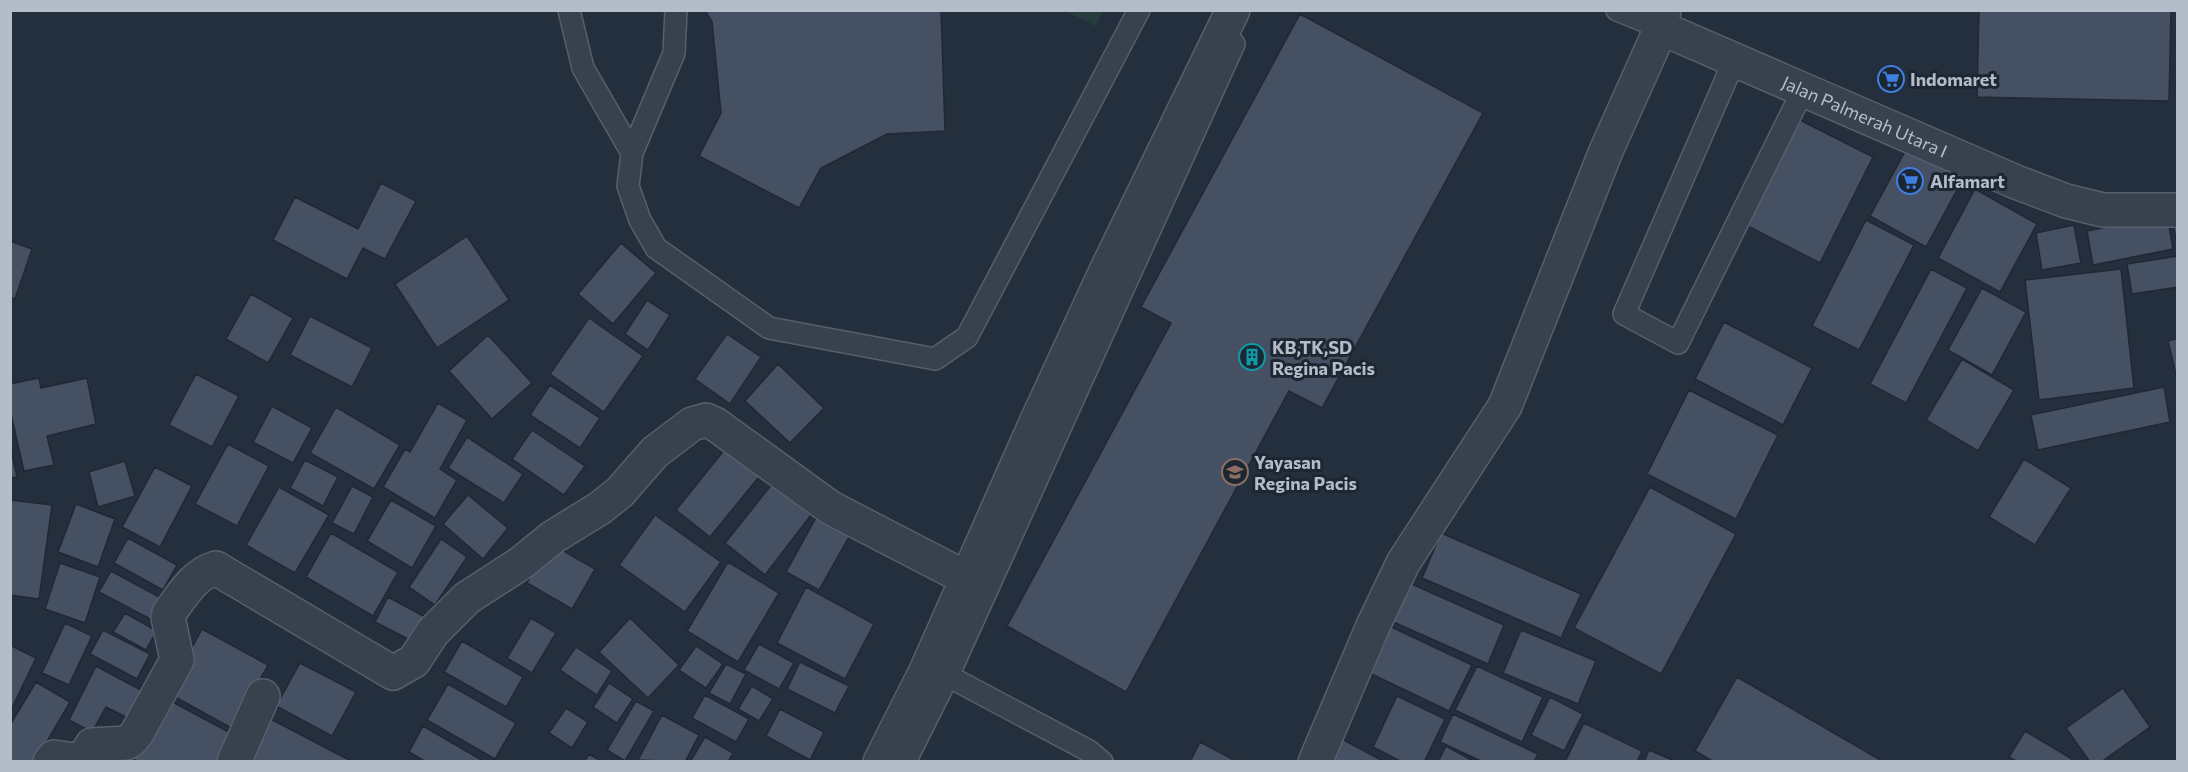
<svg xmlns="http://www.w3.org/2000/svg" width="2188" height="772" font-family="Commissioner,sans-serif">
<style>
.green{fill:#263c3f}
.building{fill:#455162;stroke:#1f2835;stroke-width:1.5}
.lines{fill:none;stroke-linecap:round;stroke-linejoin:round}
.service-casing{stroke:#565f6c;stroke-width:24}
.minor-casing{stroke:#565f6c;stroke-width:36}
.service{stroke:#38414e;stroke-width:21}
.minor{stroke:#38414e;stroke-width:33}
.labels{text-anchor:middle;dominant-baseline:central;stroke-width:6;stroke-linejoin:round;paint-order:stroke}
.poi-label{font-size:18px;font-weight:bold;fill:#b4bcc9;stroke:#1d2633;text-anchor:start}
.street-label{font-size:18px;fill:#b4bcc9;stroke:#1d2633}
</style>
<rect width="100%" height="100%" fill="#242f3e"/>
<path class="green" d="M 1065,11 L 1103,10 L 1103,11 L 1096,26 Z"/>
<path class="building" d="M 705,10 L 941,10 L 945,131 L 887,134 L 821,168 L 799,208 L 699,156 L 721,113 L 712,22 Z
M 1979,10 L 2171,10 L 2169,101 L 1977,97 Z
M 1300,14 L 1483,113 L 1322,408 L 1289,391 L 1126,692 L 1007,626 L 1171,323 L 1141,307 Z
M 1796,118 L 1873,157 L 1820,263 L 1742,223 Z
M 1908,146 L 1964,177 L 1926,247 L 1870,216 Z
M 381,183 L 416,201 L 385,259 L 363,248 L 347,279 L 273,240 L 295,197 L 358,229 Z
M 1975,189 L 2037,224 L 2000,292 L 1938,258 Z
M 2167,215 L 2173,249 L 2093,265 L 2087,231 Z
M 1866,220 L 1914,245 L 1859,350 L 1812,326 Z
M 2178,220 L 2178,246 L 2172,221 Z
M 2074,225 L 2081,263 L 2042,270 L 2036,233 Z
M 467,236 L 509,300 L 437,348 L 395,284 Z
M 10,241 L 32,249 L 15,299 L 10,297 Z
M 621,243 L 656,273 L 613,324 L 578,294 Z
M 2178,256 L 2178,287 L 2132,294 L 2127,264 Z
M 1931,269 L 1967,288 L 1906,403 L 1870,384 Z
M 2121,269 L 2134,388 L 2039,400 L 2025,280 Z
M 1982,288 L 2026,312 L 1992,375 L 1948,350 Z
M 251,294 L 293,318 L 268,363 L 226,339 Z
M 647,300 L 670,315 L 648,350 L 625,334 Z
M 310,316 L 372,348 L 352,387 L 290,355 Z
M 589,318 L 643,356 L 604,412 L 550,374 Z
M 1724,322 L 1812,368 L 1783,425 L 1695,379 Z
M 727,334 L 761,357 L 730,404 L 695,379 Z
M 488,335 L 532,383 L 492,419 L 449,371 Z
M 2178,338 L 2178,383 L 2168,341 Z
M 1962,359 L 2014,390 L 1978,451 L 1926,420 Z
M 778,364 L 824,408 L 790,443 L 745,401 Z
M 196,374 L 239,396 L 212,447 L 169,425 Z
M 39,378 L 41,388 L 87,378 L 96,424 L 47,436 L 54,465 L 24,471 L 10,410 L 10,384 Z
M 550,385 L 600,418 L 580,448 L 530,415 Z
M 2164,387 L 2170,422 L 2038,450 L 2031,415 Z
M 1689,390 L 1778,435 L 1736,519 L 1647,474 Z
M 438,403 L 467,420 L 440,469 L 457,480 L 435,518 L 383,487 L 405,449 L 410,452 Z
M 272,406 L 312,428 L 293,463 L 253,442 Z
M 336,407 L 400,445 L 374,489 L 310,453 Z
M 532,430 L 585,466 L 564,495 L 512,459 Z
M 467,437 L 523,474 L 504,503 L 448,468 Z
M 10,444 L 17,477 L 10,478 Z
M 228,444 L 269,466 L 237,526 L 195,504 Z
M 729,444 L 763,472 L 710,537 L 676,510 Z
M 2024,459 L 2071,488 L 2035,545 L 1989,517 Z
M 305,460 L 338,477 L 323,506 L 290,488 Z
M 125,461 L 135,496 L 98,507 L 89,472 Z
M 155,467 L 192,486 L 160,547 L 122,527 Z
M 772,484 L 811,515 L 765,575 L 725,543 Z
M 352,486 L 373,497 L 354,534 L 332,523 Z
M 279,487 L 329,515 L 295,573 L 246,545 Z
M 1650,487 L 1736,534 L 1661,674 L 1574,628 Z
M 468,495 L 508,528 L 483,559 L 443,524 Z
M 10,500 L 52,505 L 39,599 L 10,595 Z
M 391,500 L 436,526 L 412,568 L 367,541 Z
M 76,504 L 115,519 L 98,567 L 58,552 Z
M 655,515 L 721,562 L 685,612 L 619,565 Z
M 817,516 L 850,535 L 819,590 L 786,572 Z
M 331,533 L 398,572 L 373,616 L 306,577 Z
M 1441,533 L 1581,594 L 1561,638 L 1422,578 Z
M 128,538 L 177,565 L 163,590 L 114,563 Z
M 441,539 L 467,557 L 435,605 L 409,587 Z
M 550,543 L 595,569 L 572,609 L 527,583 Z
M 728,562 L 779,593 L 738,662 L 687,631 Z
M 60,563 L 100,577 L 85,623 L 45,609 Z
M 111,571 L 163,599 L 152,620 L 99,592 Z
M 1398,578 L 1504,625 L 1488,664 L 1382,617 Z
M 806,587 L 874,624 L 845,679 L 777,643 Z
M 388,597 L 427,618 L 414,642 L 375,622 Z
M 125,613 L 157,631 L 146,650 L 113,632 Z
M 531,618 L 556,633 L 532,673 L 507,658 Z
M 630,618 L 679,665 L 648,698 L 599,652 Z
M 65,623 L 92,636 L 69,685 L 42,673 Z
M 1385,624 L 1472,665 L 1449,711 L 1363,670 Z
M 202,629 L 268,665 L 233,729 L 168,693 Z
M 103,630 L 150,654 L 137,679 L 90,654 Z
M 1521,630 L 1596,661 L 1578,704 L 1503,673 Z
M 462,641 L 523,677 L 506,707 L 444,672 Z
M 759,644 L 794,663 L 779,689 L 744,670 Z
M 10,645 L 36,658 L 12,708 L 10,708 Z
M 696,646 L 723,664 L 706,688 L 679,670 Z
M 576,647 L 612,671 L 597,695 L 560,670 Z
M 800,662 L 849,686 L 835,713 L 787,689 Z
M 300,663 L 356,692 L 332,736 L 276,706 Z
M 726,664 L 746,674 L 730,704 L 709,693 Z
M 96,666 L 150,695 L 136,722 L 106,707 L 92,732 L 69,720 Z
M 1477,666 L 1543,697 L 1522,742 L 1455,710 Z
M 1737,677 L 1884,762 L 1714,762 L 1695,751 Z
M 36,682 L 70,702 L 35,762 L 10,762 L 10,725 Z
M 609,683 L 633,699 L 617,723 L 593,707 Z
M 448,684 L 516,723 L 495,759 L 427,720 Z
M 752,686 L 773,699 L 759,721 L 738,709 Z
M 2123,688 L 2150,727 L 2101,762 L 2090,762 L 2066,728 Z
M 705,695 L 749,719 L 736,742 L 692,718 Z
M 1397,696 L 1445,719 L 1424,762 L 1402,762 L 1373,747 Z
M 1550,697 L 1583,714 L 1564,751 L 1531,735 Z
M 165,698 L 240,738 L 227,762 L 138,762 L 132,758 Z
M 636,701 L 654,711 L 625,761 L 607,750 Z
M 566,708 L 588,722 L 572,748 L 549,733 Z
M 780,709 L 824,732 L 810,760 L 766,736 Z
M 1453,714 L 1538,754 L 1534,762 L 1483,762 L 1440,742 Z
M 263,715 L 353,762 L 238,762 Z
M 662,715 L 699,735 L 685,762 L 638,760 Z
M 1584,723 L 1642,751 L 1637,762 L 1565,762 Z
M 423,726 L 485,762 L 426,762 L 409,752 Z
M 2025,731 L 2072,759 L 2070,762 L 2018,762 L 2009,757 Z
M 705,737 L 733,753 L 728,762 L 690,762 Z
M 1338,737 L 1385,762 L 1325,762 Z
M 1200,742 L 1238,762 L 1190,762 Z
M 1446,746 L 1475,762 L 1438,762 Z
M 1649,750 L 1677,762 L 1644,762 Z
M 589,754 L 603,762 L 584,762 Z"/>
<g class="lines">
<defs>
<path id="service" d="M 569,10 L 583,68 L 632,153
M 676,10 L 674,53 L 632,153 L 628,186 L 640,220 L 656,248 L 769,328 L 935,359 L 967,337 L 1139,10
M 1617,10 L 1661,28
M 1734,61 L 1624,314 L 1678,343 L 1803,90
M 948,676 L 1089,751 L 1102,762
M 905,762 L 948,676 L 1234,44"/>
<g id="minor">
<path id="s1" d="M 1661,28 L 2016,182 L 2066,201 L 2103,210 L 2178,210"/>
<path d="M 50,762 L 54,757 L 81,761 L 92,745 L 126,743 L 131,740 L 137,733 L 177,660 L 168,617 L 169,613 C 182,596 194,574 216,568 L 224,573 L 393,673 L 414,661 L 433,632 L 467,598 L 521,563 L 553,537 L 600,508 L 620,492 L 655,452 L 692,424 L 706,420 L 715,424 L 831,508 L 966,578"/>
<path d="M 234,762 L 263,696"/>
<path d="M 880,762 L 926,671 L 1034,427 L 1105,273 L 1233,10"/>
<path d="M 1315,762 L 1373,626 L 1403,563 L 1505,406 L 1606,151 L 1661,28 L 1664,10"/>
</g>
</defs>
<use href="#service" class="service-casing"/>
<use href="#minor" class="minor-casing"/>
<use href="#service" class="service"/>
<use href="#minor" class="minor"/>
</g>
<defs>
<symbol id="supermarket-ring" viewBox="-11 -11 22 22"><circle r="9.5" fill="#1d2633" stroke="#3f7fe0" stroke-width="1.5"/><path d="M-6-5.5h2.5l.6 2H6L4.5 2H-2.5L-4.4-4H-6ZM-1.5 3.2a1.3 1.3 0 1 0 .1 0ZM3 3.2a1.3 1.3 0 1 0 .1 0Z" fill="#3f7fe0"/></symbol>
<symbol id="building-ring" viewBox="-11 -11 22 22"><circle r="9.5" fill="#1d2633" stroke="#0f9aa8" stroke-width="1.5"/><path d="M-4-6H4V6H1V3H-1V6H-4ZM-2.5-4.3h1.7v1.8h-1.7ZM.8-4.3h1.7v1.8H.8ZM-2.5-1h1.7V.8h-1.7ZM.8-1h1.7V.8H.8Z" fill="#0f9aa8"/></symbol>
<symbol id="school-ring" viewBox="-11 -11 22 22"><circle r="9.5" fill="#1d2633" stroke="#8d6e63" stroke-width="1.5"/><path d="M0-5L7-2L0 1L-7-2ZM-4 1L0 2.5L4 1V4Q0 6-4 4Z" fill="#8d6e63"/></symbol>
</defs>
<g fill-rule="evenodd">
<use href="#supermarket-ring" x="1876" y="64" width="30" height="30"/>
<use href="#supermarket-ring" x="1895" y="166" width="30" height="30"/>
<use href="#building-ring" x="1237" y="342" width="30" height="30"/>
<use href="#school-ring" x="1220" y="457" width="30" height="30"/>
</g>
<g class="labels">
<g class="poi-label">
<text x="1910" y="79">Indomaret</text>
<text x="1930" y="181">Alfamart</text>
<text x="1272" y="347">KB,TK,SD<tspan x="1272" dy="21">Regina Pacis</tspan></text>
<text x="1254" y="462">Yayasan<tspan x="1254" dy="21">Regina Pacis</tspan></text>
</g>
<g class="street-label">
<text stroke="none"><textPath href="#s1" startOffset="222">Jalan Palmerah Utara I</textPath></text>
</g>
</g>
<rect width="2188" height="772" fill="none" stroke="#b4bcc9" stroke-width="24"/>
</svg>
